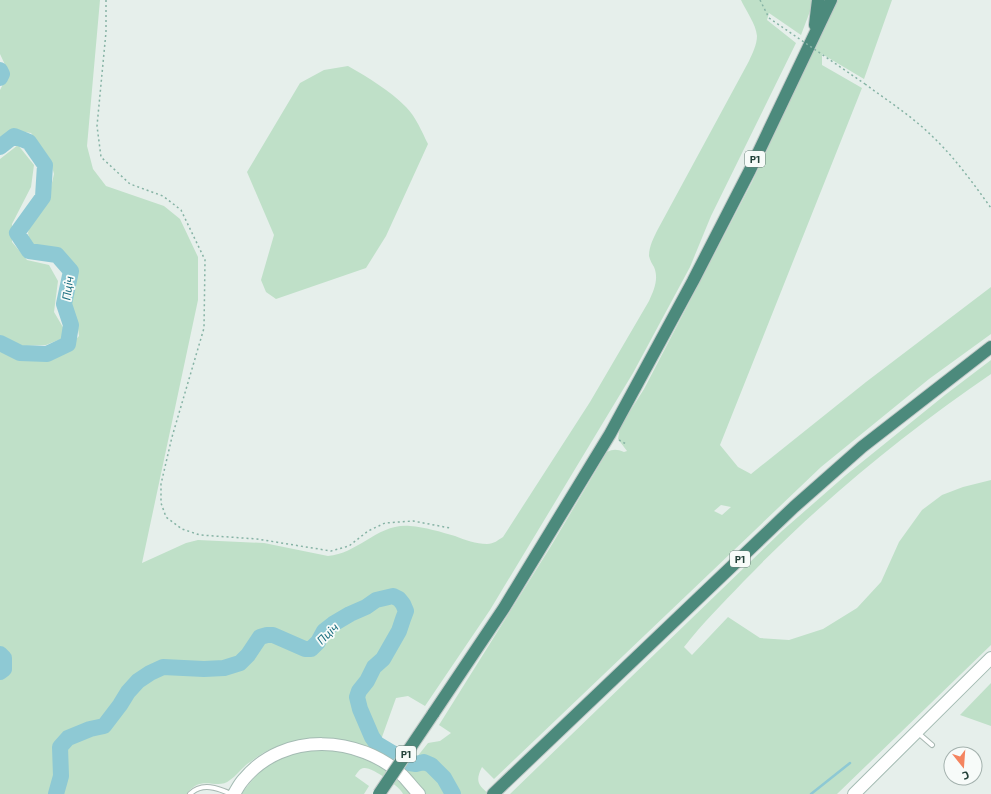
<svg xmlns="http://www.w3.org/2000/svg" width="991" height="794" font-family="'Exo 2',sans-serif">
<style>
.green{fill:#bfe0c8;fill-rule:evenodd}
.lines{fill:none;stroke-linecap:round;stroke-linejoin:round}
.stream{stroke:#8ec9d4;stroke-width:2.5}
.river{stroke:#8ec9d4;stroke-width:16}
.service-casing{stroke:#a8b8b2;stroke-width:6}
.secondary-casing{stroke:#a4bbb3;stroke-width:14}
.trunk-casing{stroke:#c2cac8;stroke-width:14}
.path{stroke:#86b3a5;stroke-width:1.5;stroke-dasharray:2 3;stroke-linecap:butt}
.service{stroke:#fff;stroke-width:4}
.secondary{stroke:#fff;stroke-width:12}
.trunk{stroke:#4c8a7c;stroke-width:12}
.trunk-bridge-casing{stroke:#c2cac8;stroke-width:14;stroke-linecap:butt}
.path-bridge{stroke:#86b3a5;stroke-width:1.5;stroke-dasharray:2 3;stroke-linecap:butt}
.trunk-bridge{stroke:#4c8a7c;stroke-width:12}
.labels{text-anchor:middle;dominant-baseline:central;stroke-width:3.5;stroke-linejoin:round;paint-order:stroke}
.shield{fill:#f7fbf9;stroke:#637a73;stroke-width:1}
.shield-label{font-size:10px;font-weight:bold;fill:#24423a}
.water-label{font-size:12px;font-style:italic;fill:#1c6f80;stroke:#f7fbf9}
</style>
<rect width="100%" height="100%" fill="#e6efeb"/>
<path class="green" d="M 0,0 L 100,0 L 87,146 L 93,169 L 106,186 L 164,206 L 180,219 L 198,257 L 198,300 L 142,563 L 186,543 L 198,540 L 264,543 L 328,556 C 358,554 378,523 410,526 C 425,527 441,532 455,536 C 465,540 476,544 487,544 C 494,544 498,540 503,537 L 590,402 L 649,301 C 654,290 659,279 654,267 C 652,264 650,260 649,256 C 649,246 654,237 658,229 L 749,61 C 752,54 757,45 757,36 C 756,24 746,11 741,0 L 813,0 L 812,6 L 801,35 L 769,13 L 767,20 L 796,43 L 711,216 L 690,267 L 633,373 L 490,610 L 425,706 L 408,696 L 396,698 L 382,737 L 368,736 L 373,747 L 413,767 L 425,765 C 435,773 445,782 450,794 C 442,794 433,794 426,794 C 420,793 382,758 374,752 C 348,732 290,737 263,753 C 257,757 251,761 246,765 C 240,770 236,776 230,780 C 217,791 201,773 187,794 L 0,794 L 0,350 L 24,358 L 46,358 L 69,347 L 79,336 L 77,321 L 69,305 L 75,268 C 71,262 66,254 61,250 C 53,245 41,251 30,243 L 28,233 L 30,224 L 49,196 L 54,174 L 50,159 L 31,133 L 12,130 L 0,138 L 0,90 L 6,78 L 7,69 L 0,54 Z
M 836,0 L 892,0 L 864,79 L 822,54 L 822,65 L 862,88 L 720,445 L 738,467 L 751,474 L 866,382 L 991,287 L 991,334 L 929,379 L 821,467 L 494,779 L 482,767 C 475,781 478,785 489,794 L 458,794 L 450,780 L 428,758 L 422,758 L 413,762 L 428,743 L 440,741 L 451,733 L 439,725 L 551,546 L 607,452 C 613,449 617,449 624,452 L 627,451 L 618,439 L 620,427 L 644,389 L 752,182 ZM 721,505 L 731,507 L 722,515 L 714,511 Z
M 348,66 C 369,78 389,90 406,107 C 416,117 422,132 428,144 L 386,236 L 366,268 L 276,299 L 266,292 L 261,280 L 274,235 L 247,172 L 300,83 L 324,70 Z
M 18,145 L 34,165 L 31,187 L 12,224 L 12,242 L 27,260 L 49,265 L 58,281 L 54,312 L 64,329 L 63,338 L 46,345 L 22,346 L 0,335 L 0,159 Z
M 991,360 L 991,374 C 902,435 818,504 743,582 C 723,603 702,624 684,647 L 692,655 L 728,617 L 760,638 L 789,640 L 823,629 L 857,608 L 881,582 L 899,542 L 922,510 L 942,495 L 963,487 L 991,480 L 991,645 L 837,794 L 510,794 L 782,531 L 846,475 L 945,395 Z
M 991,683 L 991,726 L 960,715 Z
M 331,749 C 364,757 388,766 410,794 L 403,794 C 401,787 372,767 364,768 C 360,768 358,772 355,776 L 369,786 L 364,794 L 241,794 C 250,783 260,769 274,761 C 291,751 312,750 331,749 Z"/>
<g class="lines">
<path class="stream" d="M 811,794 L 850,763"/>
<path class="river" d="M 0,70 L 2,74 L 0,78
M 0,147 L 14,136 L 29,142 L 45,165 L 43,197 L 17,233 L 29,251 L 57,255 L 71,271 L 64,304 L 71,325 L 68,344 L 47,354 L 20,353 L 0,343
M 0,654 L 4,658 L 4,669 L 0,672
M 56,794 L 61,776 L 60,747 L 68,738 L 90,729 L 104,726 L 120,705 L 128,692 L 138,681 L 150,673 L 163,667 L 204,669 L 224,668 L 240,663 L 248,655 L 260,637 L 267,635 L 273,635 L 305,649 L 311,649 L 318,642 L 324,631 L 333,624 L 350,614 L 366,607 L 376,600 L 393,596 L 399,599 L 403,604 L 406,611 L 403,619 L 399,631 L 383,659 L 374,667 L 367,681 L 359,691 L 357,697 L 360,709 L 372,737 L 377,744 L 409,763 L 416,764 L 424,762 L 431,765 L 444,778 L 453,794"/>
<defs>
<path id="service" d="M 917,732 L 932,745
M 190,794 C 202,782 218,788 231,794"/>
<path id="secondary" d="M 234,794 C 237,789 240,783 244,779 C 284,731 359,735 403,776 C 408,781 413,788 419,794
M 854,794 L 991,658"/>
<path id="trunk" d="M 815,25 L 818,0
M 433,714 L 504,608 L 610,434 L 693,281 L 750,170 L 831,0
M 493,794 L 794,507 L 862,447 L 991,347"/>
</defs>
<use href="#service" class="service-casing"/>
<use href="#secondary" class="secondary-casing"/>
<use href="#trunk" class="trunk-casing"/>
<path class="path" d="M 106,0 L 106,32 L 97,126 L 101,157 L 130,184 L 163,196 L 181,210 L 205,260 L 204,328 L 172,437 L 161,484 L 161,503 L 166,517 L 182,529 L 200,535 L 257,539 L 331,551 L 349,546 L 368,531 L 385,523 L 413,521 L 450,528
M 760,0 L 769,18
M 865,84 C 888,101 913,117 933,137 C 955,158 973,183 991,208
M 619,440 L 626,444"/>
<use href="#service" class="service"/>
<use href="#secondary" class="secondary"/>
<use href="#trunk" class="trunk"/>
<defs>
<path id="trunk-bridge" d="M 379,794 L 433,714"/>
</defs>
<use href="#trunk-bridge" class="trunk-bridge-casing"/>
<path class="path-bridge" d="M 769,18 L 865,84"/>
<use href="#trunk-bridge" class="trunk-bridge"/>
</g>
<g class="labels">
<g class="shield">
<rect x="745" y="151" width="20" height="16" rx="3"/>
<rect x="730" y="551" width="20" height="16" rx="3"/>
<rect x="396" y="746" width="20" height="16" rx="3"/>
</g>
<g class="shield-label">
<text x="755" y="159">Р1</text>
<text x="740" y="559">Р1</text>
<text x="406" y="754">Р1</text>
</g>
<g class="water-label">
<text transform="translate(67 288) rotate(-82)">Пціч</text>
<text transform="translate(327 633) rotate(-44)">Пціч</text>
</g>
</g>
<g transform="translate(963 766) rotate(163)"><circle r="19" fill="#f7fbf9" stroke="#a3b1ad"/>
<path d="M0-3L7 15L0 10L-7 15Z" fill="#f4845f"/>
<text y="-6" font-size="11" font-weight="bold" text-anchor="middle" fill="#24423a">С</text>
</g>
</svg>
